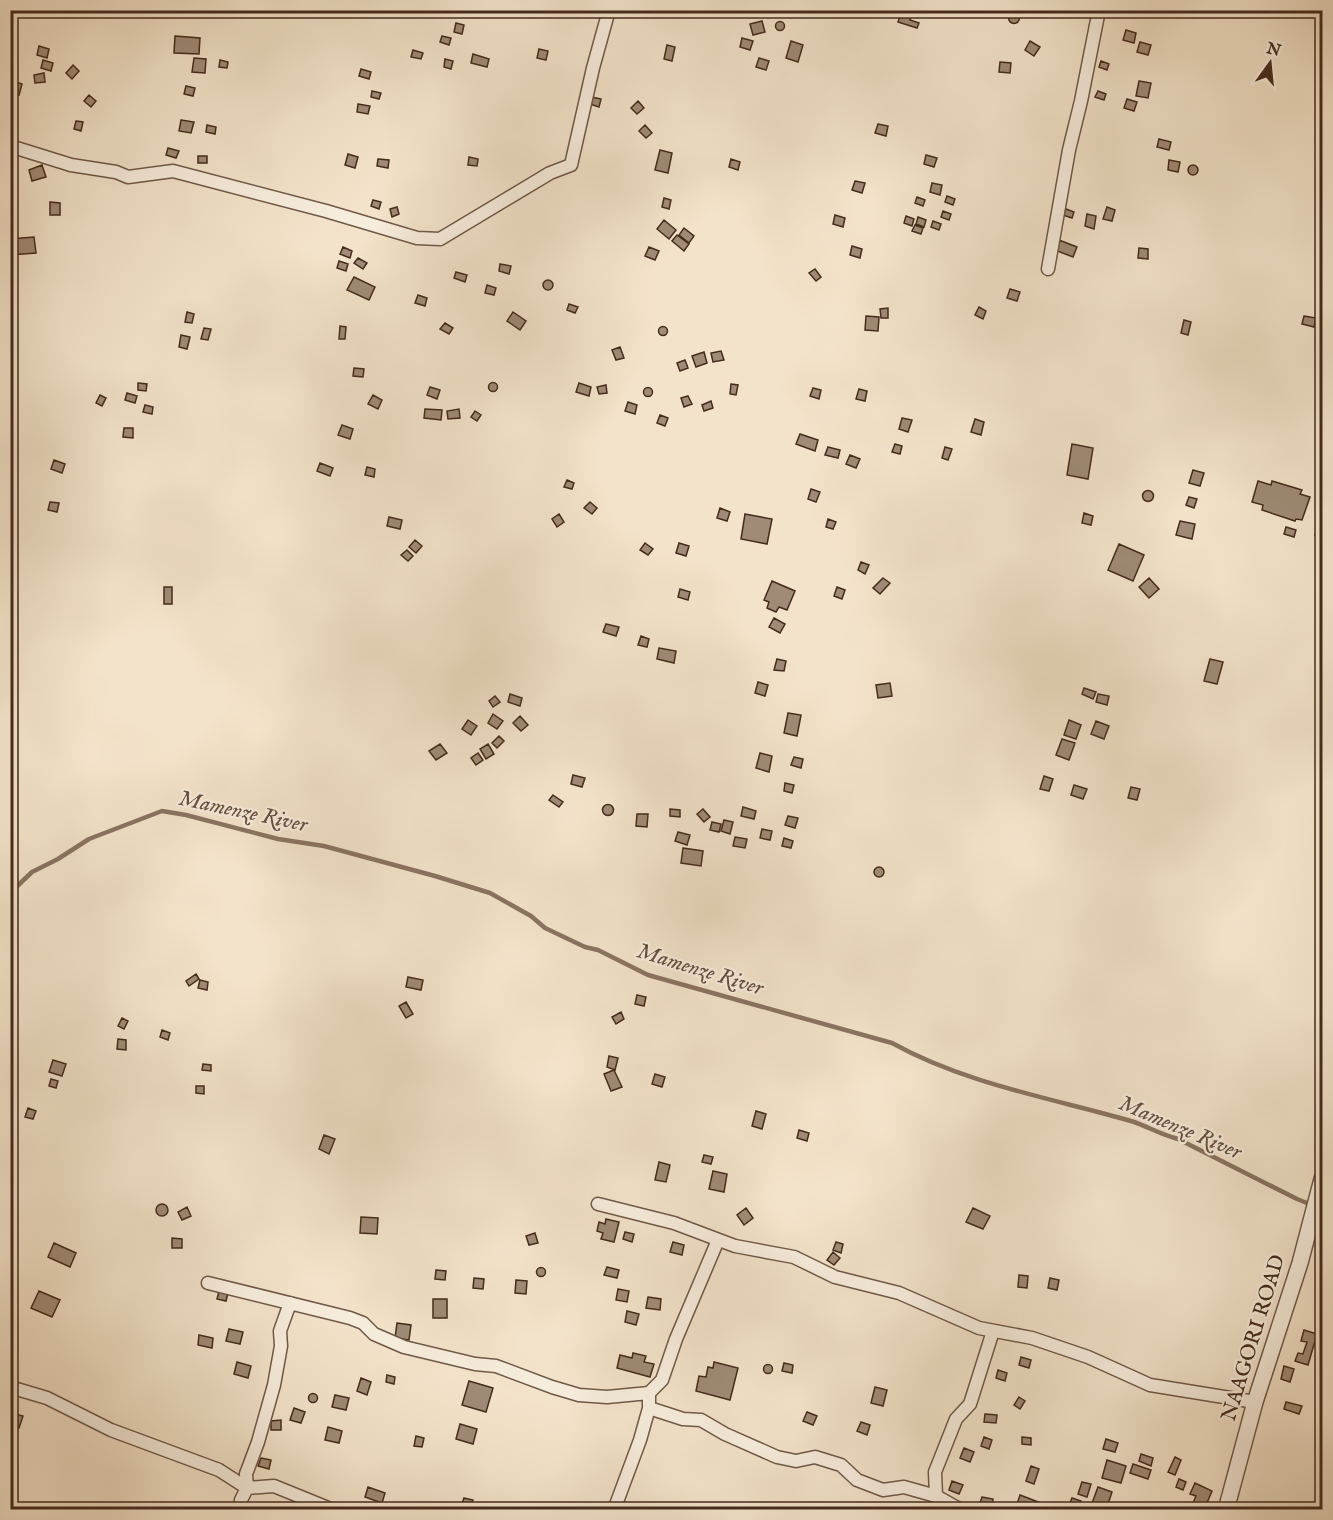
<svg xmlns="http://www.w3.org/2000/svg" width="1333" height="1520" font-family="'IM FELL English',serif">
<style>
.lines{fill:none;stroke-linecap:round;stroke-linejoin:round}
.stream{stroke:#8a7461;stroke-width:4.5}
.building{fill:#9f8b76;stroke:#442b1c;stroke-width:1.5}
.minor-casing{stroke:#705948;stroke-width:15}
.tertiary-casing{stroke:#705948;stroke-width:18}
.minor{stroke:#f7eddd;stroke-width:12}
.tertiary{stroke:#f7eddd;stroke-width:15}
.labels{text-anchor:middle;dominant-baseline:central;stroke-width:4.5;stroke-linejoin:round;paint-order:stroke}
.street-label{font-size:21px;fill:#442b1c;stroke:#f7eddd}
.water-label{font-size:22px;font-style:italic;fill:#674f3e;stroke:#f7eddd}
</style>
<rect width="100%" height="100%" fill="#f3e3ca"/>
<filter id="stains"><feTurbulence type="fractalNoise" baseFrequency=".00333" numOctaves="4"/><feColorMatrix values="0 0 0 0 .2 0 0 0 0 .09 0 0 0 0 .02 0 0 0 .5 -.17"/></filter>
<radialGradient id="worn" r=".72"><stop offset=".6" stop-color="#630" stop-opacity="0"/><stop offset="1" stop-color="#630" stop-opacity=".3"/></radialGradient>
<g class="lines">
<path class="stream" d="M 10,893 L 32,872 L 58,859 L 89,839 L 162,811 L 186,815 L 278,839 L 324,846 L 435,876 L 490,893 L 531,916 L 545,928 L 585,947 L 598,950 L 648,975 L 892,1043 C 966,1084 1051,1098 1131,1121 C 1147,1126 1161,1135 1178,1139 L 1297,1199 L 1322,1209"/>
</g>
<path class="building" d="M 657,10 L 675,10 L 675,15 L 657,14 Z
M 902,10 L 913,10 L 910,20 L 919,23 L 917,28 L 898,22 Z
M1008.5 18a5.5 5.5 0 1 1 11 0a5.5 5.5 0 1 1-11 0Z
M 762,21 L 765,32 L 753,35 L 750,24 Z
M775.5 26a4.5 4.5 0 1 1 9 0a4.5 4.5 0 1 1-9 0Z
M 456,23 L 464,25 L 462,34 L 454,32 Z
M 1126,30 L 1136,33 L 1134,43 L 1123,40 Z
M 175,36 L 200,38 L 199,54 L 174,53 Z
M 442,36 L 451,38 L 449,45 L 440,42 Z
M 742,38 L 753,41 L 750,50 L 740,47 Z
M 791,41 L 803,45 L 798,62 L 786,58 Z
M 1030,41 L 1040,47 L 1034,56 L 1025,50 Z
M 1140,42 L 1151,45 L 1148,55 L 1137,52 Z
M 667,45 L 675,47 L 672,61 L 664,59 Z
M 39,46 L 49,49 L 47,58 L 37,55 Z
M 539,49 L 548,51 L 546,60 L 537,58 Z
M 413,50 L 423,53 L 421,59 L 411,57 Z
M 473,54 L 489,59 L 487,67 L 471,63 Z
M 194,58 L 206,59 L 205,73 L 192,72 Z
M 759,58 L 769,61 L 766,70 L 756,67 Z
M 445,59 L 453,61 L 451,69 L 444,67 Z
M 43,60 L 53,63 L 51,71 L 41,68 Z
M 220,60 L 228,62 L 227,68 L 219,67 Z
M 1101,61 L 1109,64 L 1107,70 L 1099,67 Z
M 1000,62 L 1011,63 L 1010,73 L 999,72 Z
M 73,65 L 79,71 L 72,79 L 66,73 Z
M 361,69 L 371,72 L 369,79 L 359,76 Z
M 44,73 L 45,82 L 35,83 L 34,75 Z
M 10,80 L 22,84 L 19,95 L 10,93 Z
M 1139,81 L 1151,83 L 1148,98 L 1136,96 Z
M 186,86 L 195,88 L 193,96 L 184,94 Z
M 372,91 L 381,93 L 379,99 L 371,97 Z
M 1098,91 L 1106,94 L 1104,100 L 1095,97 Z
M 89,95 L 96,101 L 91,107 L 84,101 Z
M 592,97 L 601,99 L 599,107 L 590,104 Z
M 1127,99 L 1137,102 L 1134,111 L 1124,108 Z
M 638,101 L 644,108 L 637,114 L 631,108 Z
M 358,104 L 370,106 L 368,114 L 357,112 Z
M 181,120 L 194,122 L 191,133 L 179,131 Z
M 76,121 L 83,122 L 81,131 L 74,129 Z
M 878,124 L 888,126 L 886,136 L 875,133 Z
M 207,125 L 216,127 L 215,134 L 206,132 Z
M 645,125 L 652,133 L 646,138 L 639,131 Z
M 1159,139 L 1171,142 L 1169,150 L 1157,147 Z
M 168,148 L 179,151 L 176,158 L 166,155 Z
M 660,150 L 672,153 L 668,173 L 655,170 Z
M 348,154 L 358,157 L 355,168 L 345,165 Z
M 926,155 L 937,158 L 934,167 L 924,164 Z
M 198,156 L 207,156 L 207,163 L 198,163 Z
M 469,157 L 478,159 L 477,166 L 468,165 Z
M 378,159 L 389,160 L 388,168 L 377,166 Z
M 731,159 L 740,162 L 738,170 L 729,167 Z
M 1169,160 L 1180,162 L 1178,172 L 1168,170 Z
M 42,165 L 46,177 L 32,181 L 29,170 Z
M1188 170a5 5 0 1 1 10 0a5 5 0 1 1-10 0Z
M 855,181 L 865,183 L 862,193 L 852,190 Z
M 932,183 L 942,185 L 940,195 L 930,192 Z
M 947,196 L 955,199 L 953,205 L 945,202 Z
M 917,197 L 925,200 L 923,206 L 915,203 Z
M 664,198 L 671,200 L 669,209 L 662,207 Z
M 373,200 L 381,202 L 379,209 L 371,206 Z
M 50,202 L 60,203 L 60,215 L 50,215 Z
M 397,207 L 399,214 L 392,217 L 390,209 Z
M 1107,207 L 1115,210 L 1112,221 L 1103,219 Z
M 1066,209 L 1074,212 L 1072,218 L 1063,215 Z
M 943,211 L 951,214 L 949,220 L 941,217 Z
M 1087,214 L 1096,216 L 1094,229 L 1085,226 Z
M 835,215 L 845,218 L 843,227 L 833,224 Z
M 906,216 L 914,219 L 912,226 L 904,223 Z
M 918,217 L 926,220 L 924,227 L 916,224 Z
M 664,220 L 676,230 L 669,239 L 657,229 Z
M 933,221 L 941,224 L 939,230 L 931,227 Z
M 915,225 L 923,228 L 921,234 L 912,231 Z
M 684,228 L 694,236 L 689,243 L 679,235 Z
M 677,235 L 689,244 L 684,251 L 672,241 Z
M 34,237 L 36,253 L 10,255 L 10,239 Z
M 1059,240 L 1077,247 L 1073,257 L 1055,250 Z
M 852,246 L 862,249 L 860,258 L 850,255 Z
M 343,247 L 352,251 L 350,258 L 340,254 Z
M 649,247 L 659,251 L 655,260 L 645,256 Z
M 1139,248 L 1148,249 L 1148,259 L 1138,258 Z
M 358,258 L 367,263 L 363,269 L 354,263 Z
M 339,261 L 348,264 L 346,271 L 337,268 Z
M 500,264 L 511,266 L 509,274 L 499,271 Z
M 815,269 L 821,277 L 816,281 L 809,273 Z
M 456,272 L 467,275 L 465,282 L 454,278 Z
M 354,277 L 375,287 L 369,300 L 347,290 Z
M543 285a5 5 0 1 1 10 0a5 5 0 1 1-10 0Z
M 487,285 L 496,288 L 494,295 L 485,293 Z
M 1010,289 L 1020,292 L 1017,301 L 1007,298 Z
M 418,295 L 427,298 L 425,306 L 415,303 Z
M 569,304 L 578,307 L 575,313 L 567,310 Z
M 979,307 L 986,311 L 983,319 L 975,315 Z
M 888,308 L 888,318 L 881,318 L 880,309 Z
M 187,312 L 194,314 L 192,323 L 185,322 Z
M 513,312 L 526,321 L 520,330 L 507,321 Z
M 866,316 L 879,317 L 878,331 L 865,330 Z
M 1304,316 L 1316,318 L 1314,327 L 1302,324 Z
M 1184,320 L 1191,322 L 1188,335 L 1181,333 Z
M 445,323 L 453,328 L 449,334 L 440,329 Z
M 340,326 L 346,327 L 345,339 L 339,339 Z
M658.5 331a4.5 4.5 0 1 1 9 0a4.5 4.5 0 1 1-9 0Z
M 204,328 L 211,329 L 208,340 L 201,339 Z
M 181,335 L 190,337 L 187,349 L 179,347 Z
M 620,347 L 624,358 L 616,360 L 612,350 Z
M 721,351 L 724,360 L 713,362 L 711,353 Z
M 704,352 L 707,363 L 696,367 L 692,356 Z
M 685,360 L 688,368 L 680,371 L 677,363 Z
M 354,368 L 364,369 L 363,377 L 353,376 Z
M488.5 387a4.5 4.5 0 1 1 9 0a4.5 4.5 0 1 1-9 0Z
M 138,383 L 147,384 L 146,391 L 138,390 Z
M 579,383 L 591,387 L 589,396 L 576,392 Z
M 731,384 L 738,385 L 736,395 L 730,394 Z
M 606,385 L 607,393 L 599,394 L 597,387 Z
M 430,387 L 440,390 L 437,399 L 427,395 Z
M643.5 392a4.5 4.5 0 1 1 9 0a4.5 4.5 0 1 1-9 0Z
M 813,388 L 821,390 L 819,399 L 810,396 Z
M 859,389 L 867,391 L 865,401 L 856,399 Z
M 127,393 L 137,396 L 135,403 L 125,400 Z
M 100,395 L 106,398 L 102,406 L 96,403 Z
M 373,395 L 382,400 L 378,409 L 368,404 Z
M 688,396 L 692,404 L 684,407 L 681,398 Z
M 711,401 L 713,408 L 704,411 L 702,405 Z
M 628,402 L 637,405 L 635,414 L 625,411 Z
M 145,405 L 153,407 L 152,414 L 143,412 Z
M 425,409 L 442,410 L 441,420 L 424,418 Z
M 459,409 L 460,418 L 448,419 L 447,411 Z
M 475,411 L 481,415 L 477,421 L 471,417 Z
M 660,415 L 668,418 L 665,426 L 657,423 Z
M 902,418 L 912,420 L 908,432 L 899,429 Z
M 975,419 L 984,422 L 981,435 L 971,432 Z
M 342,425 L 353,429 L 350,439 L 338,435 Z
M 124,428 L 133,428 L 133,438 L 123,437 Z
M 800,434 L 818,440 L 815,451 L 796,444 Z
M 895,444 L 902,446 L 900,454 L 892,452 Z
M 1072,444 L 1093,448 L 1088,479 L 1067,475 Z
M 828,447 L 840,450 L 838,458 L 825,455 Z
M 945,447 L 952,449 L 948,460 L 942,458 Z
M 850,455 L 860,459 L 856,468 L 846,464 Z
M 54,460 L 65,464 L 62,473 L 51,469 Z
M 320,463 L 333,468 L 330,476 L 317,471 Z
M 367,467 L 375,469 L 374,477 L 365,475 Z
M 1193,470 L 1204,473 L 1200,486 L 1189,483 Z
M 567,480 L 574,483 L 572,489 L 564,487 Z
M 1258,481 L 1271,485 L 1272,481 L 1302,490 L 1300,494 L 1310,497 L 1302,520 L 1296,519 L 1295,521 L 1262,510 L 1263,505 L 1252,502 Z
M 811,489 L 820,492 L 816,502 L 808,499 Z
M1142.5 496a5.5 5.5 0 1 1 11 0a5.5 5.5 0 1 1-11 0Z
M 1189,497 L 1197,499 L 1194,508 L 1186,505 Z
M 50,502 L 59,503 L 57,512 L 48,510 Z
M 590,502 L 597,508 L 592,514 L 584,508 Z
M 720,508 L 730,512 L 727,521 L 717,518 Z
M 1322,509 L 1322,537 L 1315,535 Z
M 1084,513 L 1093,516 L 1091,525 L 1082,523 Z
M 559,514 L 564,522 L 557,527 L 552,519 Z
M 745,514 L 772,519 L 767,544 L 741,539 Z
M 389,517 L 402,520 L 400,529 L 387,526 Z
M 828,519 L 836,522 L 833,529 L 826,527 Z
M 1180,521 L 1195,524 L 1192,539 L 1176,535 Z
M 1286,527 L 1296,530 L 1294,537 L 1284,534 Z
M 415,540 L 422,546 L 416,553 L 409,547 Z
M 645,543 L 653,549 L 648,555 L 640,550 Z
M 679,543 L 689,546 L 686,556 L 676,553 Z
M 1119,544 L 1144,555 L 1133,581 L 1108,570 Z
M 407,550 L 413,556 L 408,561 L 401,555 Z
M 861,562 L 869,565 L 865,574 L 858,570 Z
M 883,578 L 890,583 L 880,594 L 873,588 Z
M 1149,578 L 1159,589 L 1149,598 L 1139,587 Z
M 772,581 L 795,591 L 787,610 L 779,607 L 776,612 L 767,608 L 769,602 L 764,600 Z
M 164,587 L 172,587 L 172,604 L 164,604 Z
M 837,587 L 845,590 L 842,599 L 834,596 Z
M 680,589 L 690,592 L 688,600 L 678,597 Z
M 774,618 L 785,624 L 780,633 L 769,627 Z
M 606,624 L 619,627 L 616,636 L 603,632 Z
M 641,636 L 649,639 L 647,647 L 638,645 Z
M 659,648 L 676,651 L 674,663 L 657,659 Z
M 777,659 L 786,661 L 784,671 L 774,670 Z
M 1210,659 L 1223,662 L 1217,684 L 1204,681 Z
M 758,682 L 768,685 L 765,696 L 755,693 Z
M 890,683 L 892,696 L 878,698 L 876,685 Z
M 1084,688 L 1096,692 L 1093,699 L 1082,694 Z
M 510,694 L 522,698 L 520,706 L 508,702 Z
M 1098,694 L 1109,696 L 1107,705 L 1096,702 Z
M 495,696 L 500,702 L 493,707 L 489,701 Z
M 788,713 L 801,715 L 797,736 L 784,733 Z
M 493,714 L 503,721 L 497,729 L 488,723 Z
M 520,716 L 528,725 L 521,731 L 513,723 Z
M 468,720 L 477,726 L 471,735 L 462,729 Z
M 1069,720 L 1081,725 L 1076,739 L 1064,735 Z
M 1096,721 L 1109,726 L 1104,739 L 1091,734 Z
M 499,736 L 504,741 L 497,748 L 492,743 Z
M 1062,739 L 1075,743 L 1069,760 L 1056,755 Z
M 440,744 L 447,753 L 436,760 L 429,751 Z
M 488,744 L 494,754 L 486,759 L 480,749 Z
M 478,753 L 483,760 L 476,765 L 471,758 Z
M 760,753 L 772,756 L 769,772 L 756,768 Z
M 794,757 L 803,759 L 801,768 L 791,765 Z
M 573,775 L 585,778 L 582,787 L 571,784 Z
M 1044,776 L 1053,779 L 1049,791 L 1040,789 Z
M 785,783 L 794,785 L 792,793 L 784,791 Z
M 1074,785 L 1087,789 L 1083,799 L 1071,795 Z
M 1131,787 L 1140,789 L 1137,800 L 1128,798 Z
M 553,795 L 563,802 L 559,807 L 549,800 Z
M602.5 810a5.5 5.5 0 1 1 11 0a5.5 5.5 0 1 1-11 0Z
M 743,807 L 756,811 L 754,819 L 741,816 Z
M 670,809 L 680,810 L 680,817 L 670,816 Z
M 703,809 L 710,817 L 704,822 L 697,814 Z
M 637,814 L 648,814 L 647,827 L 636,826 Z
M 788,816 L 798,818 L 795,828 L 785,825 Z
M 724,820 L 733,822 L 730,834 L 721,831 Z
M 712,822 L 721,824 L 719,832 L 710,830 Z
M 762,829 L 772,831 L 770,840 L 760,838 Z
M 678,832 L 690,835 L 687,845 L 675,841 Z
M 735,837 L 747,839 L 745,848 L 733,846 Z
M 784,838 L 793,841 L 791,848 L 782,846 Z
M 683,848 L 703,851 L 701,866 L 681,863 Z
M874 872a5 5 0 1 1 10 0a5 5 0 1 1-10 0Z
M 196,974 L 199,979 L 189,986 L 186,981 Z
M 408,977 L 423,980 L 421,990 L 406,987 Z
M 200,980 L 208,982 L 207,990 L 198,988 Z
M 637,995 L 646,997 L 644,1006 L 635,1004 Z
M 406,1002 L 413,1014 L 406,1018 L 399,1006 Z
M 621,1012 L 624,1019 L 616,1024 L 612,1017 Z
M 122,1018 L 128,1021 L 124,1029 L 118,1026 Z
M 162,1030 L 170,1033 L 168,1040 L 160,1037 Z
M 118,1039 L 126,1040 L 126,1050 L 117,1049 Z
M 609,1056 L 618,1058 L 615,1070 L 607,1067 Z
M 53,1060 L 66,1064 L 62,1076 L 49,1072 Z
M 203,1064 L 211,1065 L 211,1071 L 202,1070 Z
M 614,1070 L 622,1087 L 611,1091 L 604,1074 Z
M 655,1074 L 665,1077 L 662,1087 L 652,1084 Z
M 51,1079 L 58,1081 L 56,1088 L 49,1086 Z
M 196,1086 L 204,1086 L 204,1094 L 196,1093 Z
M 28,1108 L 36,1111 L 33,1119 L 25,1117 Z
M 756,1111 L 766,1114 L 762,1129 L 752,1126 Z
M 799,1130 L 809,1133 L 807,1141 L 797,1138 Z
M 324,1135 L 335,1139 L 329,1154 L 319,1149 Z
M 704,1155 L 713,1157 L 711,1164 L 702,1162 Z
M 659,1162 L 670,1165 L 666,1182 L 655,1180 Z
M 713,1171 L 727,1174 L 724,1192 L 709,1189 Z
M156 1210a6 6 0 1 1 12 0a6 6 0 1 1-12 0Z
M 187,1207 L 191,1216 L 182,1220 L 178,1212 Z
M 746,1208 L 753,1218 L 744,1225 L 737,1215 Z
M 973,1208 L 990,1216 L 983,1229 L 966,1222 Z
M 361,1217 L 378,1218 L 377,1234 L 360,1233 Z
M 606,1219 L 619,1222 L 614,1242 L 601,1239 L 603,1233 L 597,1231 L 599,1222 L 605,1224 Z
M 625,1232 L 634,1234 L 632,1242 L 623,1239 Z
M 535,1233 L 538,1243 L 529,1245 L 526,1236 Z
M 172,1238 L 182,1239 L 182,1248 L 172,1248 Z
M 673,1242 L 684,1245 L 682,1255 L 670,1252 Z
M 836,1242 L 843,1244 L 841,1253 L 833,1250 Z
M 54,1243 L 76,1253 L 70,1267 L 48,1257 Z
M 833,1252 L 840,1258 L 834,1265 L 827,1260 Z
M 607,1267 L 619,1270 L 617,1278 L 604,1275 Z
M536.5 1272a4.5 4.5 0 1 1 9 0a4.5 4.5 0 1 1-9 0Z
M 436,1270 L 446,1271 L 445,1280 L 435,1279 Z
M 1019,1275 L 1028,1276 L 1027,1288 L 1018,1287 Z
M 474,1278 L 484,1279 L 483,1289 L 473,1288 Z
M 1050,1278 L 1059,1280 L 1057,1290 L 1048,1288 Z
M 516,1280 L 527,1281 L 526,1294 L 515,1293 Z
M 618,1289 L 629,1291 L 627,1302 L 616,1300 Z
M 39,1291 L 60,1300 L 52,1317 L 31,1308 Z
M 219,1291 L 228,1293 L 226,1301 L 217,1299 Z
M 648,1297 L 661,1299 L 660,1310 L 646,1308 Z
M 433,1299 L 447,1299 L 447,1318 L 433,1318 Z
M 627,1311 L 639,1314 L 636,1325 L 625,1322 Z
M 397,1323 L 411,1325 L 409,1340 L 395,1338 Z
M 229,1329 L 243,1332 L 240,1344 L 226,1341 Z
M 1304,1330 L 1317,1334 L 1308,1365 L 1295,1361 L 1298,1353 L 1303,1354 L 1307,1342 L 1301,1341 Z
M 199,1335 L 213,1338 L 212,1348 L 198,1345 Z
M 633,1353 L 646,1356 L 644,1362 L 654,1364 L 650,1377 L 617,1368 L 620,1355 L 632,1358 Z
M 1021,1357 L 1031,1360 L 1029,1368 L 1019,1365 Z
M 237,1362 L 251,1366 L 248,1378 L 234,1374 Z
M 714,1362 L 738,1368 L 730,1400 L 696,1391 L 699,1376 L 706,1377 L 708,1367 L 713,1368 Z
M 784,1363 L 793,1365 L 792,1373 L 782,1371 Z
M763.5 1369a4.5 4.5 0 1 1 9 0a4.5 4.5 0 1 1-9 0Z
M 1284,1366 L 1294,1369 L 1290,1382 L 1281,1379 Z
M 998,1370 L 1007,1373 L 1005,1381 L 996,1378 Z
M 387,1375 L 395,1377 L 394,1384 L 386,1382 Z
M 361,1378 L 371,1382 L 367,1395 L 357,1391 Z
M 469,1381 L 493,1388 L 486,1412 L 462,1405 Z
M 875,1387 L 887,1390 L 883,1406 L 871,1403 Z
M308.5 1398a4.5 4.5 0 1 1 9 0a4.5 4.5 0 1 1-9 0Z
M 335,1395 L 349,1398 L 346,1410 L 332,1407 Z
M 1019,1397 L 1025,1401 L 1020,1409 L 1014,1405 Z
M 1286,1402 L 1302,1406 L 1299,1414 L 1284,1409 Z
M 294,1408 L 305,1412 L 301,1423 L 290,1420 Z
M 807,1412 L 817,1416 L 813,1425 L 803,1421 Z
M 11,1413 L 23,1416 L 19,1428 L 10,1425 Z
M 985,1414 L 997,1415 L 996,1423 L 984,1422 Z
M 281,1420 L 281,1430 L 271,1430 L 271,1421 Z
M 861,1422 L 870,1425 L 867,1435 L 857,1431 Z
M 460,1424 L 477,1429 L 473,1444 L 456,1439 Z
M 328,1427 L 342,1431 L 339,1443 L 325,1440 Z
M 416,1436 L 424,1438 L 422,1447 L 414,1446 Z
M 984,1437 L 992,1440 L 989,1449 L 981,1446 Z
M 1022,1437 L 1031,1438 L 1031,1445 L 1022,1444 Z
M 1106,1439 L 1118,1443 L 1115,1452 L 1103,1449 Z
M 964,1448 L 974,1452 L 970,1462 L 960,1458 Z
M 1141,1454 L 1153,1458 L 1151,1466 L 1139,1461 Z
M 1175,1457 L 1181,1460 L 1175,1475 L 1168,1472 Z
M 261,1458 L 271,1460 L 269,1469 L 258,1466 Z
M 1107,1460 L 1126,1466 L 1121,1483 L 1102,1478 Z
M 1133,1464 L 1151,1470 L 1148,1479 L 1130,1473 Z
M 1031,1466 L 1039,1469 L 1034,1484 L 1026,1481 Z
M 1179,1479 L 1186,1482 L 1183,1490 L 1176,1487 Z
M 952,1481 L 963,1485 L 959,1494 L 949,1490 Z
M 1082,1482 L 1091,1484 L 1087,1497 L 1078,1494 Z
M 1195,1483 L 1212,1491 L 1204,1510 L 1190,1510 L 1196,1496 L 1190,1494 Z
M 368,1487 L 385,1493 L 382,1503 L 365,1497 Z
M 1098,1487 L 1112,1492 L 1106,1510 L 1091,1506 Z
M 1020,1495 L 1041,1503 L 1039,1510 L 1023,1510 L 1016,1507 Z
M 982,1497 L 993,1499 L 992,1506 L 980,1503 Z
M 464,1498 L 473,1500 L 470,1510 L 460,1510 Z
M 1072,1498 L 1081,1501 L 1078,1510 L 1068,1508 Z"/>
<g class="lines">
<defs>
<path id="minor" d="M 10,146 L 71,165 L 116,172 L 128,177 L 173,171 L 326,211 L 417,238 L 440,239 L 550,173 L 571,165 L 593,68 L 609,10
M 1048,269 L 1069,150 L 1081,101 L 1099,10
M 598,1204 L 674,1223 L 735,1246 L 794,1257 L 835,1277 L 899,1293 L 979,1328 L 1032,1338 L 1088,1357 L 1150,1385 L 1255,1402
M 718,1240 L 676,1339 L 662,1380 L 649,1393 L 649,1408 L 683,1419 L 701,1420 L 725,1434 L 777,1457 L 796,1461 L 815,1457 L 841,1465 L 857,1480 L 883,1490 L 904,1487 L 936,1496
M 208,1283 L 350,1318 L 363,1323 L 374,1334 L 404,1347 L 475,1364 L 496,1366 L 552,1387 L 579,1395 L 607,1397 L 649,1393
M 10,1387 L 47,1398 L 111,1430 L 219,1470 L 247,1488 L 274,1486 L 333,1510
M 240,1510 L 241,1500 L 247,1488 L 246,1474 L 258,1442 L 274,1385 L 281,1346 L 280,1331 L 290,1303
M 614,1510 L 640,1440 L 649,1408
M 961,1510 L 936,1496 L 935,1472 L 956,1419 L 970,1404 L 993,1331"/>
<path id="tertiary" d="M 1226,1510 L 1255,1402 L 1300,1263 L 1322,1179"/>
</defs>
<use href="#minor" class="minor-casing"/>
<use href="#tertiary" class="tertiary-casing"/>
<use href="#minor" class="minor"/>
<use href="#tertiary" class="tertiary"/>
</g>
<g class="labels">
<g class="street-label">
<text transform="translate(1254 1338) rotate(-73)">NAAGORI ROAD</text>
</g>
<g class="water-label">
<text transform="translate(243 812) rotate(12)">Mamenze River</text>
<text transform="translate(700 970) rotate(17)">Mamenze River</text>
<text transform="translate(1180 1128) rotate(23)">Mamenze River</text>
</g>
</g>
<rect width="1333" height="1520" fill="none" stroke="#f3e3ca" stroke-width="36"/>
<rect x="12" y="12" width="1309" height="1496" fill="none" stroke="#442b1c" stroke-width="3"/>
<rect x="18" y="18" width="1297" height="1484" fill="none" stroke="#442b1c" stroke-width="1.5"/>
<g transform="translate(1270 63) rotate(15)" stroke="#f7eddd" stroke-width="4.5" paint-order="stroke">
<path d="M0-4.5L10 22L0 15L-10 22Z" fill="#442b1c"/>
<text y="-9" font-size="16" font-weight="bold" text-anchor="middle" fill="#442b1c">N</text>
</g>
<rect width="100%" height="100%" filter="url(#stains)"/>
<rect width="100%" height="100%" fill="url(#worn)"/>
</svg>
